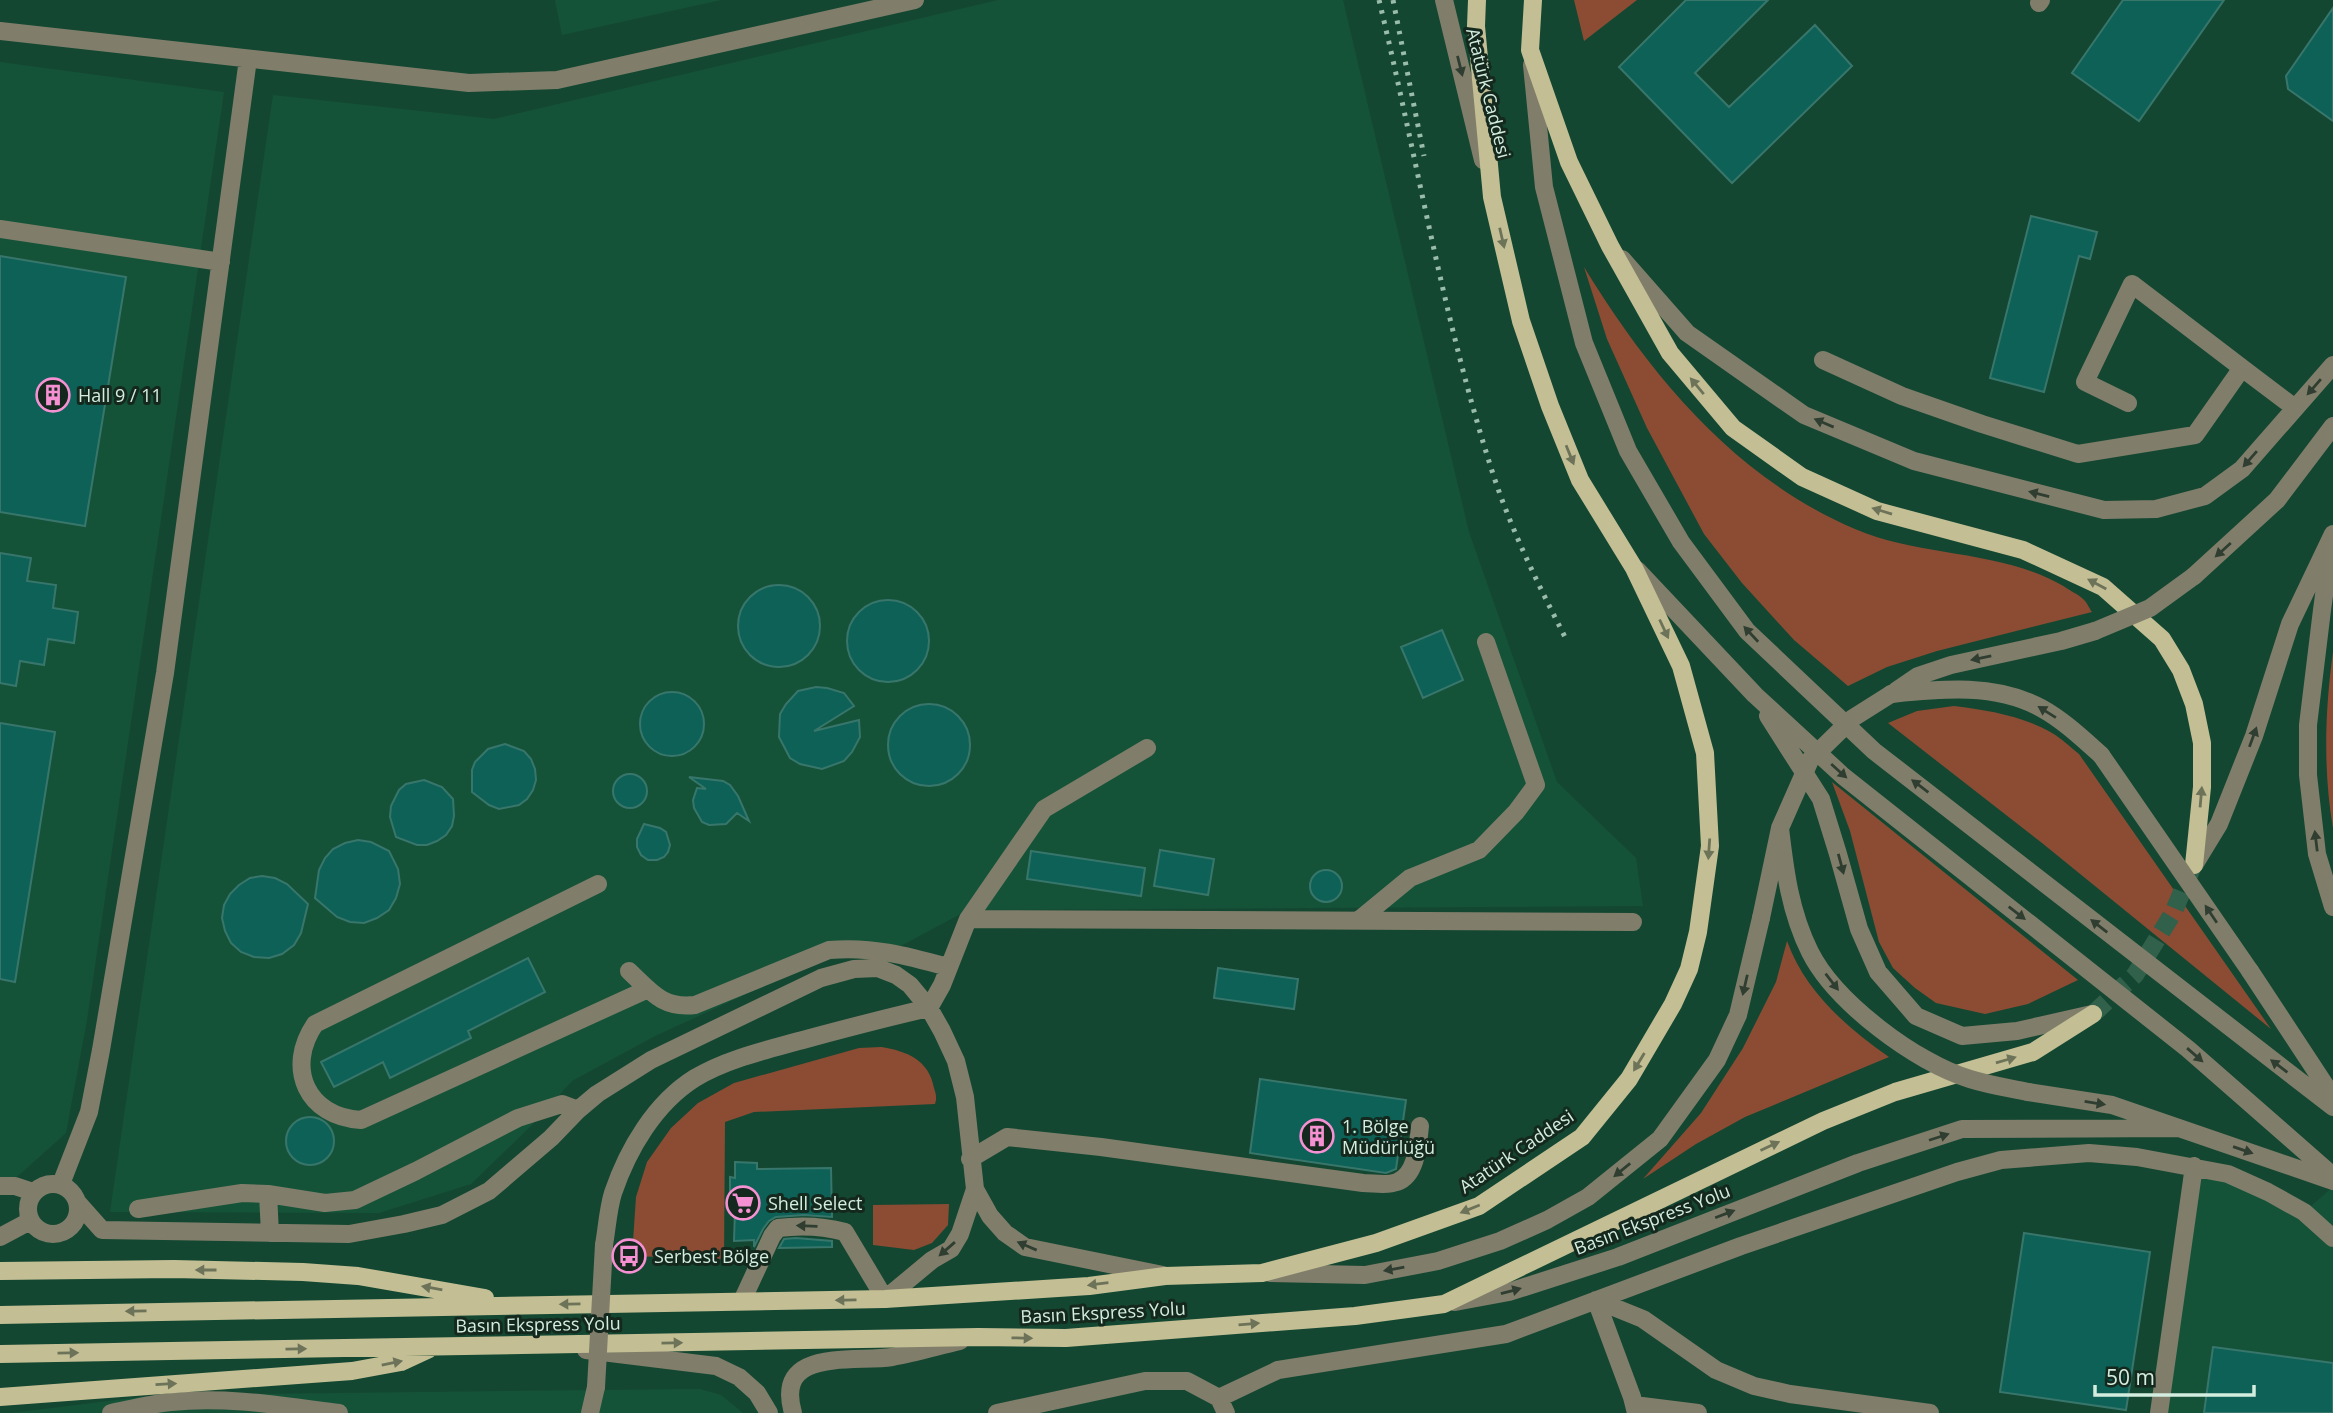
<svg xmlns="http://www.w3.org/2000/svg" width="2333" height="1413" font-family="'Open Sans',sans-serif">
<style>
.built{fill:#155339}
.green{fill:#8b4c33}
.building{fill:#0d6156;stroke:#38766c;stroke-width:2}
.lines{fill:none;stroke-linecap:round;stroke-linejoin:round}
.major-tunnel{stroke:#31604b;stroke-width:18;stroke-dasharray:18 9;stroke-linecap:butt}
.minor{stroke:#807e6a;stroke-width:18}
.major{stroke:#c3be94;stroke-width:18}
.rail{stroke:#9abcab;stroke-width:5;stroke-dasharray:3.5 7;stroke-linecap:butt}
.minor-bridge{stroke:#807e6a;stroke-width:18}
.oneway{fill:#2f3e31}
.oneway2{fill:#6c7359}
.labels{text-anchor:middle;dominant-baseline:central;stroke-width:6;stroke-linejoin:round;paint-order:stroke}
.street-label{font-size:18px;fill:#d3eddf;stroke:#14281e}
.poi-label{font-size:18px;fill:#d3eddf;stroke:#14281e;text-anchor:start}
</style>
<rect width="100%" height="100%" fill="#144731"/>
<path class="built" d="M 555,0 L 721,0 L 562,35 Z
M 998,0 L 1343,0 L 1469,532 L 1557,782 L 1636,858 L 1643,906 L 968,910 L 882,956 L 821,960 L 655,1036 L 572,1081 L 531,1126 L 471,1184 L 379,1213 L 110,1212 L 273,95 L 494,119 Z
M 0,62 L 224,92 L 87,1020 L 66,1133 L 0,1192 Z
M 2194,1166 L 2304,1212 L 2333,1187 L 2333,1413 L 2159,1413 Z
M 700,1389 L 721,1395 L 743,1413 L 11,1413 L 157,1395 Z"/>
<path class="green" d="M 1574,0 L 1637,0 L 1584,41 Z
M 1584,267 C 1650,375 1735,478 1855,529 C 1922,558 2002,549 2065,587 C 2070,591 2078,594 2083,599 C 2087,602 2089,608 2092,612 L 1937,651 L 1887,667 L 1848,686 L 1794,640 L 1742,583 L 1704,534 L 1647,428 L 1607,339 Z
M 2333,652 L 2333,828 C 2323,771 2325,709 2333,652 Z
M 1954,706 C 1987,710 2023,716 2052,733 C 2061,738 2070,747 2079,754 L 2271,1029 L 2042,843 L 1888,723 L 1917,711 Z
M 1832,782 L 2078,980 L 2028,1004 L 1985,1014 L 1936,1003 L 1915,988 L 1893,968 L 1879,942 L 1850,831 Z
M 1787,941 C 1805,991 1846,1027 1889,1057 L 1745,1117 L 1696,1144 L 1643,1179 L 1701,1113 L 1743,1048 L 1776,982 Z
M 881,1047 C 907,1051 929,1060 934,1088 C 936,1094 937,1098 935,1104 L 754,1112 L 725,1122 L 724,1259 L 632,1256 L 636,1197 L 647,1162 L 671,1128 L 698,1103 L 734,1083 L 859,1048 Z
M 949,1204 L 948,1225 L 932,1243 L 914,1250 L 873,1245 L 873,1205 Z"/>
<path class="building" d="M 1686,0 L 1768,0 L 1695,73 L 1729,107 L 1815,25 L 1852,66 L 1732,183 L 1619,67 Z
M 2123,0 L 2224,0 L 2139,121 L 2072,73 Z
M 2333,8 L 2333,121 L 2288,89 L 2286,76 Z
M 2031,216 L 2097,232 L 2090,259 L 2079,256 L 2044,392 L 1990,378 Z
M 0,256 L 126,277 L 85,526 L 0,512 Z
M 0,553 L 31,558 L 27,581 L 56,585 L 53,608 L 78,612 L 74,643 L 48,639 L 44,665 L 20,661 L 16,686 L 0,683 Z
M738 626a41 41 0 1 1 82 0a41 41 0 1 1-82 0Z
M847 641a41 41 0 1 1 82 0a41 41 0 1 1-82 0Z
M 1442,630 L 1463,680 L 1423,698 L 1401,647 Z
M 816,687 L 827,688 L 844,693 L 854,706 L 814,731 L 859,720 L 860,737 L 852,752 L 844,761 L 822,769 L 800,764 L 790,758 L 779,737 L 780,714 L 786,704 L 798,691 Z
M640 724a32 32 0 1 1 64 0a32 32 0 1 1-64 0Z
M888 745a41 41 0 1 1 82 0a41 41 0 1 1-82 0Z
M 0,723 L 55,732 L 15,982 L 0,979 Z
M 505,744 L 524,751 L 531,759 L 535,769 L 536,780 L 533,790 L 527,799 L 519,805 L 499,809 L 489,805 L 472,792 L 472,770 L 475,762 L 488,749 Z
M613 791a17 17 0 1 1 34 0a17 17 0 1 1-34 0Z
M 689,777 L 723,781 L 730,785 L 738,796 L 749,821 L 737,813 L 726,824 L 709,825 L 702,822 L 694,808 L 693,800 L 697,788 L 706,789 Z
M 424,780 L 442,787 L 453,799 L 454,816 L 452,826 L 446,835 L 437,841 L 427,845 L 417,845 L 396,837 L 390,817 L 391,806 L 399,790 L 406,784 Z
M 644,824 L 660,828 L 666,832 L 670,845 L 668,852 L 664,857 L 657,860 L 648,860 L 641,855 L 637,847 L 637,839 Z
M 358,840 L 371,842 L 389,851 L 398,869 L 400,884 L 396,898 L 389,910 L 377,918 L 364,923 L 350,922 L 337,917 L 315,898 L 319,870 L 325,858 L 333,849 L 345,843 Z
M 1160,850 L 1214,859 L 1208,895 L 1154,886 Z
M 1031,851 L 1145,868 L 1141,896 L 1027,879 Z
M1310 886a16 16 0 1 1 32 0a16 16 0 1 1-32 0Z
M 262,876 L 275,878 L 287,884 L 308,904 L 301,933 L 294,945 L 282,954 L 269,958 L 254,957 L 241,952 L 231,943 L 225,931 L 222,918 L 224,905 L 230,894 L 239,885 L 250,878 Z
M 528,958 L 545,992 L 468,1031 L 471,1038 L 390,1078 L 383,1062 L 334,1087 L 321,1062 Z
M 1218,968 L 1298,979 L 1294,1009 L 1214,998 Z
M 1260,1079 L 1406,1100 L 1396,1169 L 1386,1173 L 1250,1153 Z
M286 1141a24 24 0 1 1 48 0a24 24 0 1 1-48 0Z
M 735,1162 L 757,1163 L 757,1169 L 831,1168 L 832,1217 L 804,1215 L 776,1217 L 769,1221 L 763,1229 L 754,1247 L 754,1240 L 734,1241 L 735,1211 L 730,1211 L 730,1177 L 735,1178 Z
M 2024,1233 L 2150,1252 L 2126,1410 L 2000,1392 Z
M 796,1238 L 832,1241 L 832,1247 L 779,1248 L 784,1239 Z
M 2213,1347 L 2333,1363 L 2333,1413 L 2204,1413 Z"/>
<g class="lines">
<path class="major-tunnel" d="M 2093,1014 L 2135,975 L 2173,913 L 2192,868"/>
<path class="minor" d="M 1444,0 L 1483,160
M 2039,3 L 2041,0
M 0,31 L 469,83 L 557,80 L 915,0
M 1532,65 L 1544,187 L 1584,343 L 1628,451 L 1681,542 L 1747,631 L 1874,751 L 2333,1107
M 0,229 L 221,262
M 1622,259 L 1687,333 L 1804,415 L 1914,461 L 2104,510 L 2156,509 L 2205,496 L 2242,469 L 2333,365
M 1823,360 L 1902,396 L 1982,424 L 2078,454 L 2195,435 L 2242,368 L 2295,408
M 2128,403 L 2085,382 L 2132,284 L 2242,368
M 2333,553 L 2328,566 L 2322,610 L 2308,725 L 2308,775 L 2317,854 L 2333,907
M 1637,570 L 1755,695 L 1843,776 L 2188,1049 L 2333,1176
M 2194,576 L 2277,500 L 2333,426
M 1896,691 L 1918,676 L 1951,665 L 2061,641 L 2095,631
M 1891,694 C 1941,689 1995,683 2041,708 C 2063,720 2082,738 2101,755
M 1768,716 L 1821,799 L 1838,854 L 1859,929 L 1878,972 L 1916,1016 L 1962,1036 L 2017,1031 L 2092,1014
M 2194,865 L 2219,824 L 2254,736 L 2290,624 L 2333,534
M 598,884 L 315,1024 C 285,1068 307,1117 361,1120 L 648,989
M 968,919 L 1633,922
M 1359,920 L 1410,878 L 1479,850 L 1516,812 L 1536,785 L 1486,642
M 629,971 C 651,992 663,1009 695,1005 L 829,950 C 872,946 908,956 948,967
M 2250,971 L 2333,1097
M 2028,1092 L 2112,1105 L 2333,1181
M 970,1159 L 1007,1137 L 1101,1147 L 1363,1183 C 1374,1183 1387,1186 1397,1182 C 1417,1175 1418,1143 1420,1126
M28 1209a25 25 0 1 1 50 0a25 25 0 1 1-50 0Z
M 61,1184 L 89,1112 L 101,1050 L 165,673 L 248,59
M 0,1186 L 15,1186 L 33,1192
M 268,1194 L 270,1233
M 78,1203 L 102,1230 L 349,1234 L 404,1224 L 442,1215 L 489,1191 L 551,1138 L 578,1110 L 597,1094 L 651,1060 L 821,978 L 854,969 L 878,968 L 896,975 L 910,985 L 929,1008 L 942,1031 L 956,1061 L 965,1097 L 975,1189 L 990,1216 L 1005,1233 L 1025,1247 L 1163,1275
M 138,1209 L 242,1193 L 268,1194 L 325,1203 L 355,1200 L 416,1171 L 518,1118 L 562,1104 L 578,1110
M 0,1237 L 30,1221
M 604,1245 C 607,1228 608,1209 613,1193 C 628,1149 655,1103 695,1078 C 725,1060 762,1051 795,1042 C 840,1030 884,1018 929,1008 L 942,985 L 968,919 L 1044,809 L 1147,748
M 1270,1273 L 1365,1275 L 1438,1261 L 1500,1241 L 1547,1220 L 1588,1197 L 1660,1139 L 1717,1060 L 1738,1015 L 1761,918
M 1596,1300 L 1643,1319 L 1716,1370 L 1754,1386 L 1790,1394 L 1930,1413
M 1596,1300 L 1632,1397 L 1636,1413
M 742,1301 L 772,1236 L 778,1228 C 801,1225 823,1226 845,1232 L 885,1299 L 932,1260 L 951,1249 L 960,1234 L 975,1189
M 1455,1302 L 1509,1292 L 1618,1257 L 1858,1163 L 1962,1129 L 2178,1128
M 586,1350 L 716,1366 L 739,1377 L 757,1393 L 769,1413
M 1219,1398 L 1278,1370 L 1506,1334 L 1741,1246 L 1957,1172 L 2001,1160 L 2089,1153 L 2137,1157 L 2228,1174 L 2268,1192 L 2304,1212 L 2333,1238
M 1634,1405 L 1698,1413
M 111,1413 C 131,1409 151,1404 171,1402 C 226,1396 284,1406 339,1413
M 590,1413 L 596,1387
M 793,1413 C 774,1347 853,1363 892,1357 C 915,1353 938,1346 960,1341
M 997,1413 L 1145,1381 L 1187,1381 L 1219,1398 L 1226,1413
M 2159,1413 L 2194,1166"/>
<path class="major" d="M 1533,0 L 1530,50 L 1569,162 L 1610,246 L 1670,353 L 1733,428 L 1802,477 L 1877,511 L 2023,550 L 2103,587 L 2162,639 L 2181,670 L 2194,704 L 2202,743 L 2202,787 L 2194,865
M 0,1271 L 174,1269 L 303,1272 L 358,1276 L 485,1298
M 0,1315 L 885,1299 L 1089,1286 L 1165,1276 L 1262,1273 L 1376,1243 L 1479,1206 L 1582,1137 L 1629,1079 L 1673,1004 L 1689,969 L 1698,932 L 1710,846 L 1705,753 L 1681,666 L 1634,568 L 1580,480 L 1550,406 L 1521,321 L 1492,197 L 1476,26 L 1477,0
M 0,1354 L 978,1337 L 1066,1338 L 1355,1316 L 1444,1304 L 1823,1121 L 1895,1092 L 2033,1052 L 2093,1014
M 0,1397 L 352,1371 L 401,1362 L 429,1349"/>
<path class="rail" d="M 1379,0 C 1417,158 1443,319 1493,474 C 1512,532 1539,586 1566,639
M 1393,0 L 1424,156"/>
<path class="minor-bridge" d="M 2095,631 L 2150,608 L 2194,576
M 2101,755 L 2250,971
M 1780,828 C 1785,871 1790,912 1810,952 C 1835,1002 1916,1063 1970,1079 C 1989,1085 2009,1088 2028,1092
M 1761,918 L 1780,828 L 1810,760 L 1853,718 L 1891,694
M 596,1387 L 604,1245"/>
</g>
<defs><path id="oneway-solid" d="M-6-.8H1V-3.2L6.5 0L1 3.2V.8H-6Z" transform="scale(1.75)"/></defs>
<g class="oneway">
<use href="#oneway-solid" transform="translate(1460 66) rotate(76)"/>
<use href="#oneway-solid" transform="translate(2314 387) rotate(131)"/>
<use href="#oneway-solid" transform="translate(1824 423) rotate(-157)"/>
<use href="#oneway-solid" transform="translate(2250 459) rotate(131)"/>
<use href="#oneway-solid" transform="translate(2039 494) rotate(-166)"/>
<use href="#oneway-solid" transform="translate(2223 550) rotate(138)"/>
<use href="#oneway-solid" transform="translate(1751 634) rotate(-133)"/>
<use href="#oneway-solid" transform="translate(1981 658) rotate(168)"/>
<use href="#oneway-solid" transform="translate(2047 712) rotate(-148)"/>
<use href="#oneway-solid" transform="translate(2253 737) rotate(-70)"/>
<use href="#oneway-solid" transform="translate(1839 771) rotate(42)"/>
<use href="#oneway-solid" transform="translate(1920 786) rotate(-143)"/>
<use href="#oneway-solid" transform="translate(2316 841) rotate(-97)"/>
<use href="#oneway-solid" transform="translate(1841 864) rotate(75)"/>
<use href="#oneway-solid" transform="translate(2017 913) rotate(38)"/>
<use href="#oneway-solid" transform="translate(2211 914) rotate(-124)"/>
<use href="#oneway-solid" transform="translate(2099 926) rotate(-142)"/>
<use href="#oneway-solid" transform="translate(1832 982) rotate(52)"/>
<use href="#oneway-solid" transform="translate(1745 985) rotate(103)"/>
<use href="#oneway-solid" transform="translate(2195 1055) rotate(41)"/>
<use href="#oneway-solid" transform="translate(2279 1066) rotate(-143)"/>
<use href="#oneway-solid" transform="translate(2095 1103) rotate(9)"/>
<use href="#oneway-solid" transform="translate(1939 1137) rotate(-18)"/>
<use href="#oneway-solid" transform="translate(2243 1150) rotate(19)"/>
<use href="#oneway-solid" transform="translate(1622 1170) rotate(141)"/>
<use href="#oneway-solid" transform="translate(1725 1214) rotate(-21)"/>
<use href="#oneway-solid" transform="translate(807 1226) rotate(-178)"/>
<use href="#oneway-solid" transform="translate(1027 1246) rotate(-157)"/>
<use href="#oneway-solid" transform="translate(947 1249) rotate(139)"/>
<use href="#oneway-solid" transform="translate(1394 1269) rotate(170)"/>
<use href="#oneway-solid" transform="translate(1511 1291) rotate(-15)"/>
</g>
<g class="oneway2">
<use href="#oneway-solid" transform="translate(1502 238) rotate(77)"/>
<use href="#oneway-solid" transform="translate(1697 386) rotate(-130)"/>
<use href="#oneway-solid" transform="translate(1570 455) rotate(68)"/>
<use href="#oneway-solid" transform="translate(1882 511) rotate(-163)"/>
<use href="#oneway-solid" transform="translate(2097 584) rotate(-152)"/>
<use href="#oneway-solid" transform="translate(1664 629) rotate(65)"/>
<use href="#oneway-solid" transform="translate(2201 797) rotate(-85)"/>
<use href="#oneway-solid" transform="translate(1709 849) rotate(94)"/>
<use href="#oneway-solid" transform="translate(2006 1060) rotate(-16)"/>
<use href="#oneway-solid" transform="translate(1639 1062) rotate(121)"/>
<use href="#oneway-solid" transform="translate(1770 1146) rotate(-25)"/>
<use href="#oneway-solid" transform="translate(1470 1209) rotate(158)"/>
<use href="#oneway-solid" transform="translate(206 1270) rotate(-180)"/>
<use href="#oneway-solid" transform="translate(1098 1284) rotate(173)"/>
<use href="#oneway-solid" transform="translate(432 1288) rotate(-170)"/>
<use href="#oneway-solid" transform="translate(846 1300) rotate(179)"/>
<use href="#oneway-solid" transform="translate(570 1304) rotate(179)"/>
<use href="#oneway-solid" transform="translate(136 1311) rotate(179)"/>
<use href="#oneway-solid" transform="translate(1249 1324) rotate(-5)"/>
<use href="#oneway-solid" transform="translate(1022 1338) rotate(1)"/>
<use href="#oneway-solid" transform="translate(672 1343) rotate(-1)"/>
<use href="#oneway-solid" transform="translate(296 1349) rotate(-1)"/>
<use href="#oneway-solid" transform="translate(68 1353) rotate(-1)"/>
<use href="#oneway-solid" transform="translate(392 1363) rotate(-12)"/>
<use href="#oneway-solid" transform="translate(166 1384) rotate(-3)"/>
</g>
<defs>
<symbol id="building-ring" viewBox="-11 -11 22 22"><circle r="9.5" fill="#14281e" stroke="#f591d2" stroke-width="1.5"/><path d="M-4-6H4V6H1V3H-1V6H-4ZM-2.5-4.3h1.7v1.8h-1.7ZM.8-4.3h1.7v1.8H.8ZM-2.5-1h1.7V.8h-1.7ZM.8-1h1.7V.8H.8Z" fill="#f591d2"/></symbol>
<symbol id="supermarket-ring" viewBox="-11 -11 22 22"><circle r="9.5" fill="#14281e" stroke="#f591d2" stroke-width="1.5"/><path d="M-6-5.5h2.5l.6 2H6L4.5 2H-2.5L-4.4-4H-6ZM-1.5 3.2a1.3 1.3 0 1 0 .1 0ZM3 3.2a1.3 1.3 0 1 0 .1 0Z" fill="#f591d2"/></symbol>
<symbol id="bus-ring" viewBox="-11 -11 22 22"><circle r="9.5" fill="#14281e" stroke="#f591d2" stroke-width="1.5"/><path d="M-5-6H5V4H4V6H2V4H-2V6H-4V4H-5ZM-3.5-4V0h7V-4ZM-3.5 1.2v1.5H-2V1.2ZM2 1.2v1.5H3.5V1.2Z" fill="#f591d2"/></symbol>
</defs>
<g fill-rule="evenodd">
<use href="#building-ring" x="34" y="376" width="38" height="38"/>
<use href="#building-ring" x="1298" y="1117" width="38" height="38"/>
<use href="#supermarket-ring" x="724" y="1184" width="38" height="38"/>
<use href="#bus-ring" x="610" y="1237" width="38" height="38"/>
</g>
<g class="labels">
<g class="street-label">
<text transform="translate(1489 93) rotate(76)">Atatürk Caddesi</text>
<text transform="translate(1516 1151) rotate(-34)">Atatürk Caddesi</text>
<text transform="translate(1652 1219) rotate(-21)">Basın Ekspress Yolu</text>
<text transform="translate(1103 1312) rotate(-3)">Basın Ekspress Yolu</text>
<text transform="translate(538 1324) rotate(-1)">Basın Ekspress Yolu</text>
</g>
<g class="poi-label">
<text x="78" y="395">Hall 9 / 11</text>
<text x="1342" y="1126">1. Bölge<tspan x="1342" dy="21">Müdürlüğü</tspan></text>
<text x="768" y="1203">Shell Select</text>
<text x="654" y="1256">Serbest Bölge</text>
</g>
</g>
<path d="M2095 1385v10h159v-10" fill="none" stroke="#d3eddf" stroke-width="3.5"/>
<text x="2106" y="1385" font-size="21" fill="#d3eddf" stroke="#14281e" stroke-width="5" paint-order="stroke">50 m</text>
</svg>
